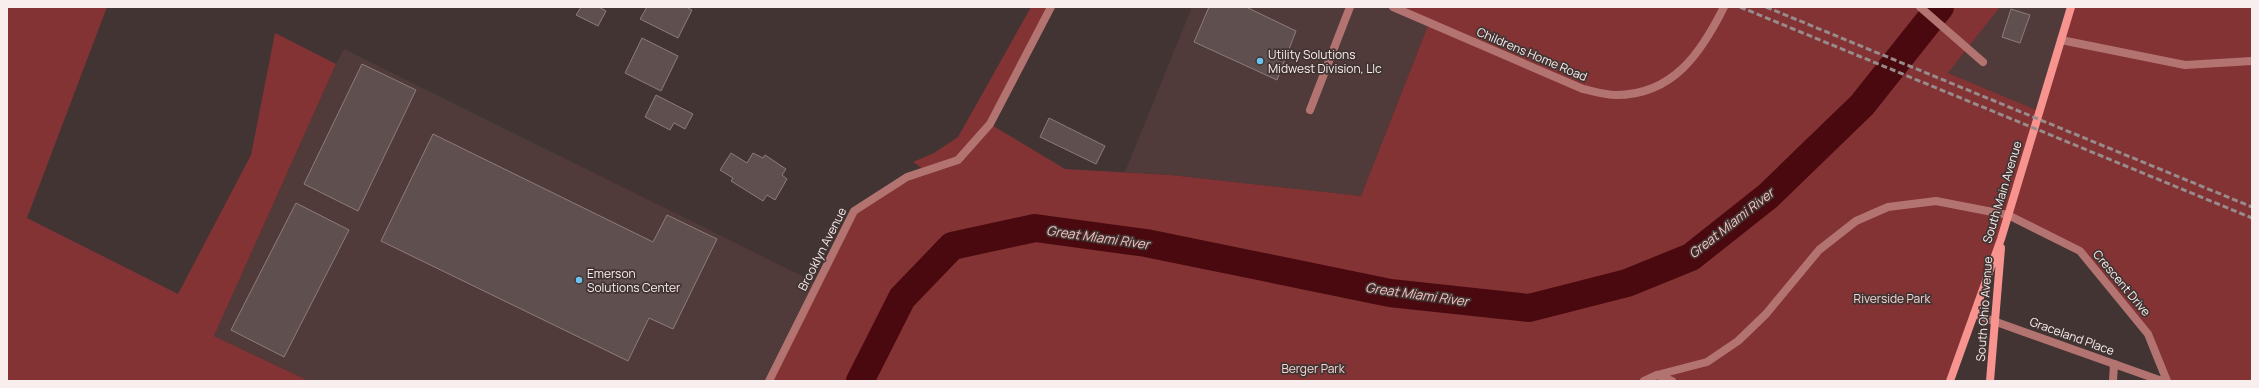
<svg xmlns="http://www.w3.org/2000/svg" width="2259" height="388" font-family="Manrope,sans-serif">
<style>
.built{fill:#503b3a}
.green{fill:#833333}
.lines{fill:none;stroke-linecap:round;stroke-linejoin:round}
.river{stroke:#49090e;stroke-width:28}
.building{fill:#5f504f;stroke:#8c7c7a}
.service{stroke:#b37471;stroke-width:8}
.minor{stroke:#b37471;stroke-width:8}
.secondary{stroke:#f89490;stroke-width:8}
.rail{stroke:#978b8b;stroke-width:3;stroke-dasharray:6 3;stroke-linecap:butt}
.poi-dot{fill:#6ac3f1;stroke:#423433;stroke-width:1.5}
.labels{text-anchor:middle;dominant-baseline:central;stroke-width:3.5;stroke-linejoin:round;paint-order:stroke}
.poi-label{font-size:12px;fill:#f8eeee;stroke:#423433;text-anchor:start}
.street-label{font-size:12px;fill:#f8eeee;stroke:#423433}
.park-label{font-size:12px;fill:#f2d7d5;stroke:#423433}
.water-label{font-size:13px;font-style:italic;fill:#f6c3c0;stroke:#423433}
</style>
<rect width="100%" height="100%" fill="#423433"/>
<path class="built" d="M 1192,7 L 1393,7 L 1429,23 L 1361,196 L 1171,175 L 1125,172 Z
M 2000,7 L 2071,7 L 2039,111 L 1948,73 Z
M 344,49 L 818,284 L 769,381 L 309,381 L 214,336 L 336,64 Z"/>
<path class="green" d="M 7,7 L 107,7 L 27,218 L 178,294 L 251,155 L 275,33 L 336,64 L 214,336 L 309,381 L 7,381 Z
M 1031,7 L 1051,7 L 990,124 L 1065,169 L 1171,175 L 1361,196 L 1429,23 L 1393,7 L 2000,7 L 1948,73 L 2039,111 L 2071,7 L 2252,7 L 2252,381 L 2167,381 L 2148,334 L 2080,251 L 2009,215 L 1950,381 L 1672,381 L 1657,375 L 1644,381 L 769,381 L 854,211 L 926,171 L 913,162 L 934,153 L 958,137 Z"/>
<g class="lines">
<path class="river" d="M 860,381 L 902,298 L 952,246 L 1035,228 L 1146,243 L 1390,293 L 1529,308 L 1627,283 L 1691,257 L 1768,196 L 1862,105 L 1940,7"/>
</g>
<path class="building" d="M 581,7 L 599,7 L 606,11 L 598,26 L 576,15 Z
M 647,7 L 686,7 L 692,10 L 678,38 L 640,19 Z
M 1209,7 L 1246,7 L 1296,31 L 1277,80 L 1194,42 Z
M 2011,9 L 2030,15 L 2020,43 L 2002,37 Z
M 642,38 L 678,56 L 661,91 L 625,73 Z
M 362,64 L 416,90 L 358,211 L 304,184 Z
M 656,95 L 693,114 L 685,129 L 674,123 L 670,130 L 645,117 Z
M 1049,118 L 1105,146 L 1096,164 L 1040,137 Z
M 433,134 L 653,242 L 667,215 L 717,239 L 673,329 L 649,318 L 628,361 L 381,241 Z
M 731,153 L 747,163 L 753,153 L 763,158 L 765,155 L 786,169 L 782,175 L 787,179 L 775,200 L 767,195 L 763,201 L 731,181 L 733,178 L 720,170 Z
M 296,203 L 349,230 L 284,357 L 231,330 Z"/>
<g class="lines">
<path class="service" d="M 2061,40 L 2185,65 L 2252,61
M 1310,110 L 1350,7
M 2113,381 L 2114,364"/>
<path class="minor" d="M 1393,7 L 1583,89 C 1593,91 1605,95 1616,95 C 1673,95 1701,53 1724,7
M 1920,7 L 1983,62
M 1974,314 L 2162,381
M 1657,375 L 1672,381
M 769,381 L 854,211 L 907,177 L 958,160 L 990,124 L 1051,7
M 1644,381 L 1657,375 L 1707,362 L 1738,341 L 1766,314 L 1819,250 L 1856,221 L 1888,207 L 1936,201 L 2008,215 L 2080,251 L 2148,334 L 2167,381"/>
<path class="secondary" d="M 1950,381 L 2001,239 L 2071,7
M 1990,381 L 2001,248"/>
<path class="rail" d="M 1740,7 L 2252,218
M 1766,7 L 2252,207"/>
</g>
<g class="poi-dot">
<circle cx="1260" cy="61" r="4"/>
<circle cx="579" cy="280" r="4"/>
</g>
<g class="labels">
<g class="poi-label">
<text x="1268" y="54">Utility Solutions<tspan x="1268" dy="14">Midwest Division, Llc</tspan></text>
<text x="587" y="273">Emerson<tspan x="587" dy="14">Solutions Center</tspan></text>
</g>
<g class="street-label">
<text transform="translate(1532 54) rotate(23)">Childrens Home Road</text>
<text transform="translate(2002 192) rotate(-73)">South Main Avenue</text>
<text transform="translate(822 249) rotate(-63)">Brooklyn Avenue</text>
<text transform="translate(2122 283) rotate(50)">Crescent Drive</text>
<text transform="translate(1984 309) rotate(-86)">South Ohio Avenue</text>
<text transform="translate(2072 336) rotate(20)">Graceland Place</text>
</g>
<g class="park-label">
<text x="1892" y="298">Riverside Park</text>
<text x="1313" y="368">Berger Park</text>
</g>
<g class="water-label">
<text transform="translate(1731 223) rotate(-38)">Great Miami River</text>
<text transform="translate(1098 237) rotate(8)">Great Miami River</text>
<text transform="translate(1417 294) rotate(8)">Great Miami River</text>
</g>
</g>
<rect width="2259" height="388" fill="none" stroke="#f8eeee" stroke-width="16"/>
</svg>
